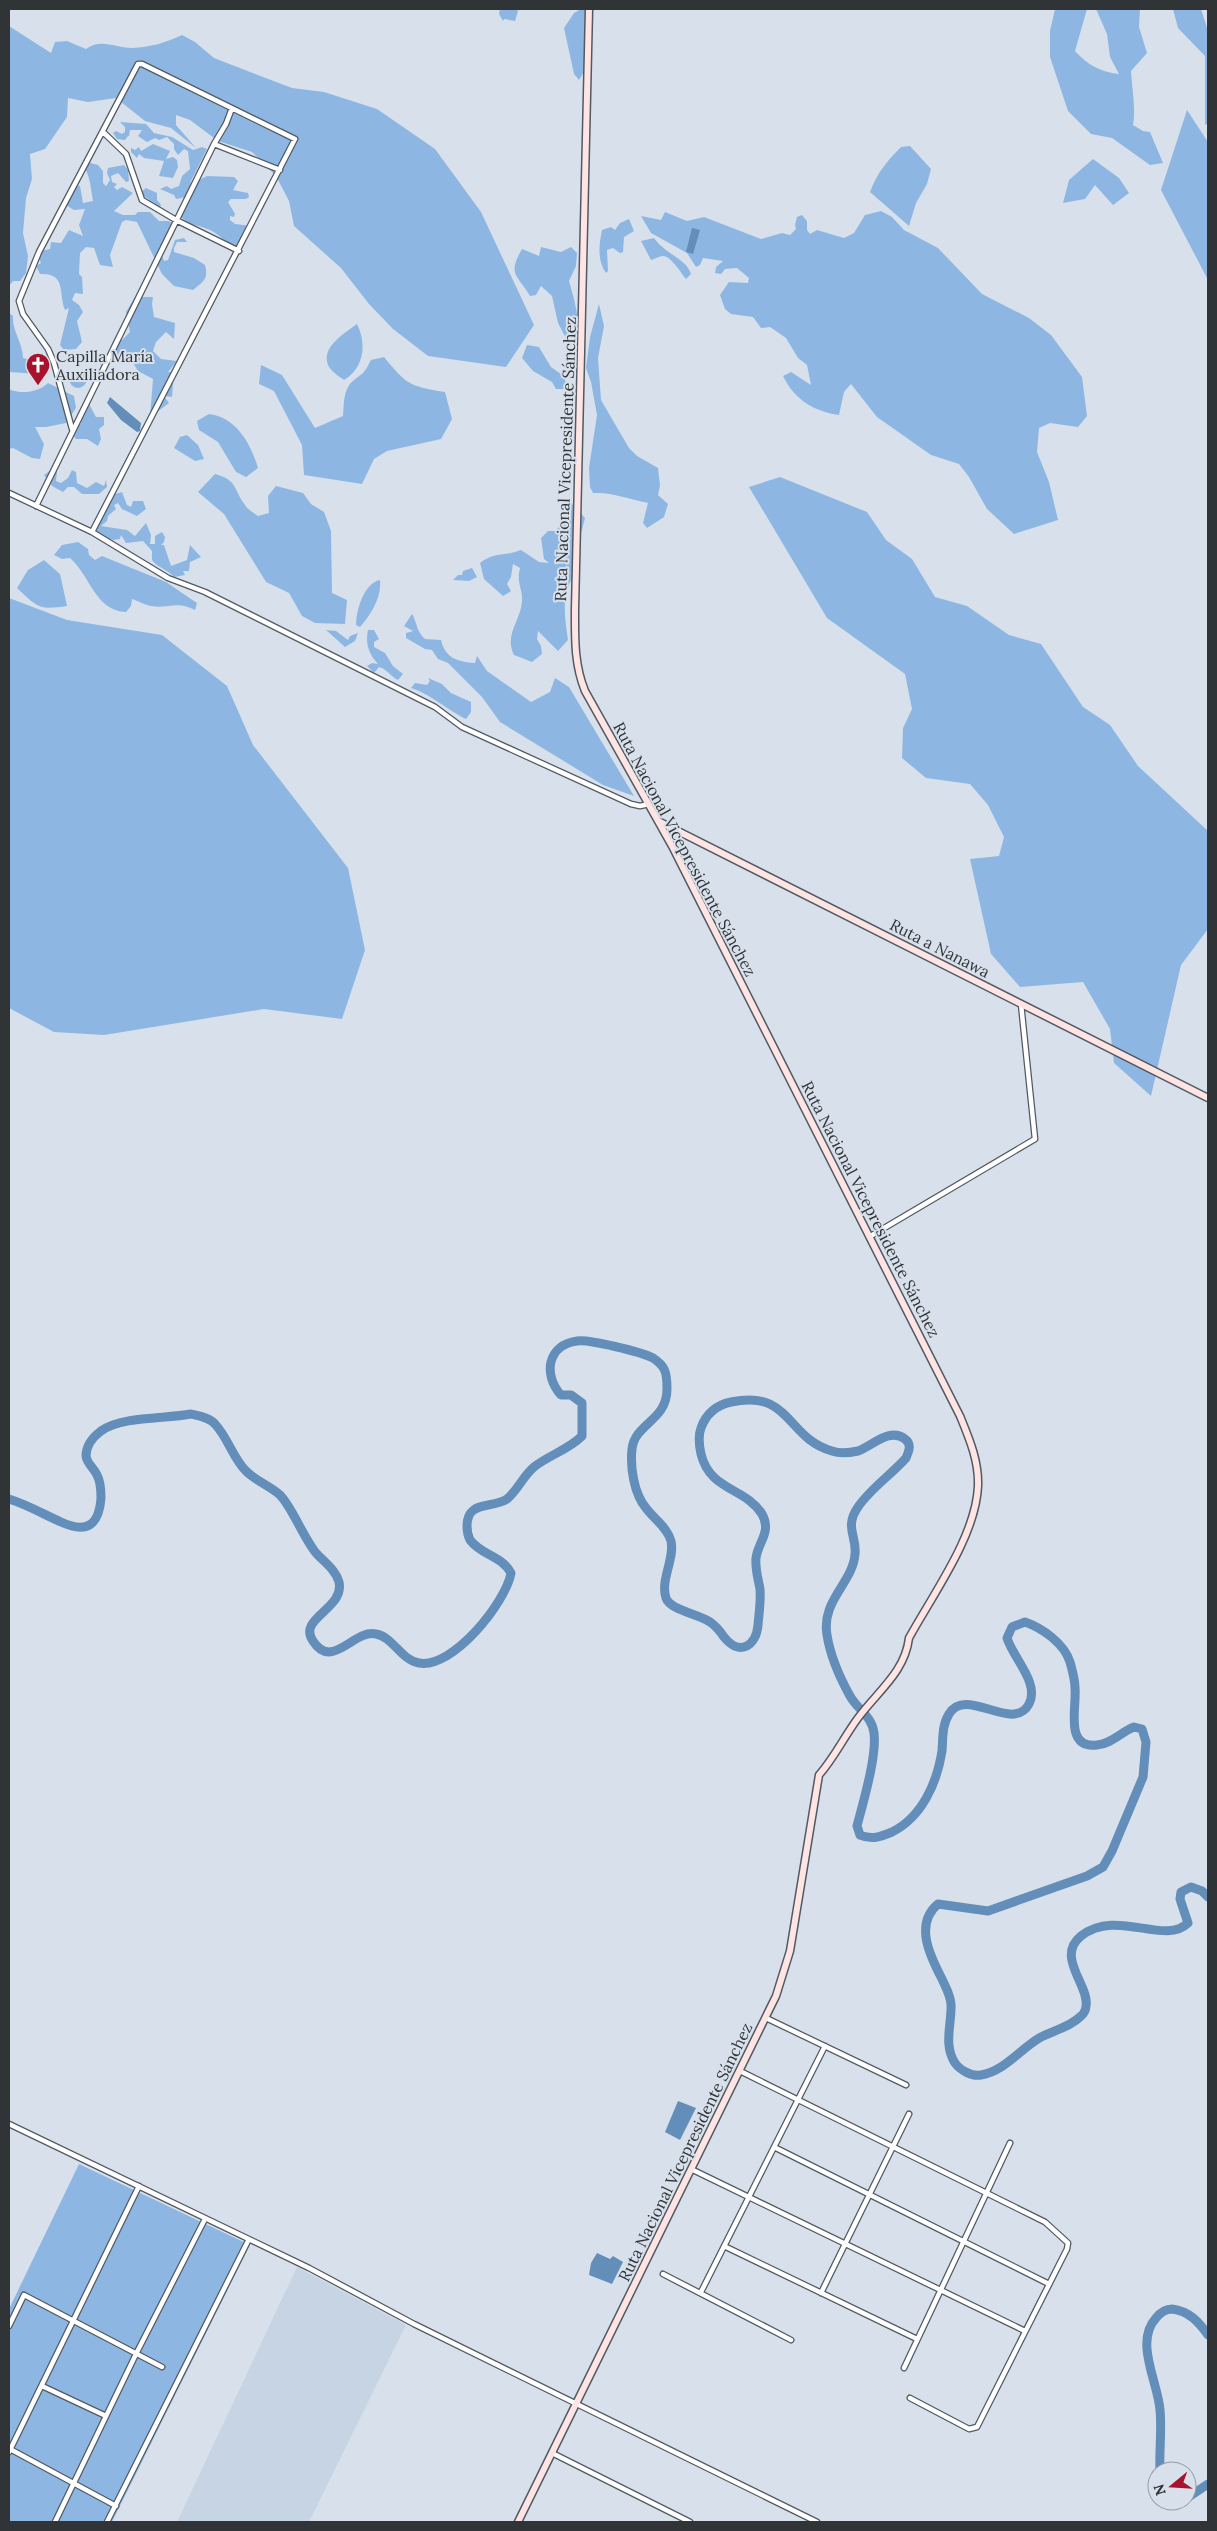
<svg xmlns="http://www.w3.org/2000/svg" width="1217" height="2531" font-family="Lora,serif">
<style>
.built{fill:#c6d4e4}
.green{fill:#8db7e2}
.water{fill:#638eb9}
.lines{fill:none;stroke-linecap:round;stroke-linejoin:round}
.river{stroke:#638eb9;stroke-width:9}
.street-casing{stroke:#515962;stroke-width:7}
.secondary-casing{stroke:#515962;stroke-width:9}
.street{stroke:#fff;stroke-width:4.5}
.secondary{stroke:#fee4e3;stroke-width:6}
.labels{text-anchor:middle;dominant-baseline:central;stroke-width:4;stroke-linejoin:round;paint-order:stroke}
.poi-label{font-size:16px;fill:#303437;stroke:#d8e1eb;text-anchor:start}
.street-label{font-size:16px;fill:#303437;stroke:#d8e1eb}
</style>
<rect width="100%" height="100%" fill="#d8e1eb"/>
<path class="built" d="M 297,2267 L 406,2325 L 309,2522 L 177,2522 Z"/>
<path class="green" d="M 500,9 L 515,9 L 518,11 L 515,21 L 504,19 L 503,21 L 499,14 Z
M 581,9 L 589,10 L 585,70 L 579,80 L 574,74 L 564,28 L 574,13 Z
M 1055,9 L 1087,9 L 1075,51 C 1088,65 1100,72 1119,74 L 1110,57 L 1107,34 L 1096,9 L 1140,9 L 1139,27 L 1147,53 L 1131,71 C 1132,89 1136,108 1133,125 L 1143,131 L 1150,132 L 1163,163 L 1150,165 L 1112,138 L 1091,134 L 1068,111 L 1050,57 L 1050,31 Z
M 1173,9 L 1201,9 L 1208,31 L 1208,123 L 1205,125 L 1205,56 L 1178,28 Z
M 9,26 L 51,53 L 55,42 L 67,41 L 86,49 C 102,38 114,48 132,48 C 151,47 165,43 182,35 L 195,42 L 214,58 L 292,88 L 324,92 L 377,109 L 435,149 L 481,212 L 534,325 L 506,367 L 428,356 L 393,329 L 369,304 L 341,268 L 294,226 L 289,201 L 276,176 L 252,152 L 218,141 L 190,120 L 176,115 L 176,125 L 196,148 L 171,128 L 145,121 L 116,98 L 88,102 L 68,98 L 67,117 L 45,149 L 30,154 L 32,179 L 26,198 L 23,233 L 28,256 L 26,273 L 20,281 L 13,281 L 9,286 Z
M 1187,110 L 1208,142 L 1208,280 L 1161,190 Z
M 120,122 L 146,124 L 154,133 L 172,137 L 193,150 L 202,147 L 207,149 L 191,181 L 189,193 L 197,181 L 207,176 L 234,177 L 238,181 L 233,190 L 248,193 L 249,197 L 246,199 L 231,199 L 228,202 L 235,214 L 234,217 L 230,216 L 230,220 L 235,224 L 252,226 L 249,234 L 245,237 L 245,243 L 237,247 C 224,243 221,235 210,230 C 197,224 191,227 179,215 L 187,197 L 176,199 L 174,195 L 160,189 L 167,186 L 171,189 L 179,186 L 182,176 L 190,169 L 188,151 L 184,149 L 178,155 L 174,149 L 174,144 L 167,137 L 159,140 L 155,138 L 147,142 L 138,136 L 142,130 L 130,130 L 129,136 L 128,136 L 125,140 L 117,139 L 113,133 L 116,131 L 122,134 L 125,132 L 125,127 Z
M 153,144 L 170,151 L 166,159 L 173,157 L 177,160 L 178,167 L 173,178 L 159,176 L 164,161 L 144,158 L 139,154 L 137,158 L 131,152 L 131,148 L 135,150 L 139,147 L 141,151 Z
M 910,146 L 931,169 L 927,184 L 916,203 L 909,226 L 870,192 C 877,173 887,161 901,147 Z
M 1093,159 L 1119,178 L 1129,193 L 1113,205 L 1095,185 L 1085,199 L 1063,203 L 1069,180 Z
M 87,162 L 98,165 L 103,171 L 103,183 L 106,186 L 110,180 L 107,173 L 108,168 L 124,165 L 128,170 L 129,181 L 126,182 L 118,173 L 111,176 L 112,182 L 117,184 L 114,187 L 117,190 L 122,187 L 133,193 L 114,211 L 123,215 L 135,215 L 138,212 L 150,212 L 159,221 L 169,221 L 174,225 L 168,238 L 159,248 L 164,261 L 168,260 L 175,240 L 184,238 L 187,242 L 177,242 L 174,248 L 174,252 L 194,258 L 205,265 C 209,279 203,282 193,290 L 174,286 L 162,274 L 137,222 L 126,220 L 122,222 L 110,255 L 113,267 L 100,265 L 94,248 L 86,247 L 80,253 L 79,274 L 82,277 L 83,294 L 75,293 L 72,300 L 79,305 L 83,312 L 77,321 L 82,342 L 76,349 L 64,350 L 60,345 L 69,308 L 65,310 C 58,293 67,273 40,274 L 36,266 L 41,263 L 39,259 L 41,251 L 50,249 L 51,242 L 61,243 L 69,230 L 83,236 L 79,225 L 85,209 L 74,210 L 64,204 L 76,185 L 80,186 L 83,203 L 93,201 C 91,190 90,174 83,165 Z
M 146,188 L 157,193 L 157,200 L 161,205 L 160,207 L 142,195 L 141,192 Z
M 881,211 L 892,217 L 904,230 L 938,248 L 982,294 L 1029,318 L 1051,335 L 1082,377 L 1087,416 L 1078,427 L 1050,423 L 1039,428 L 1037,452 L 1049,482 L 1058,520 L 1014,534 L 987,509 L 969,477 L 959,464 L 931,455 L 877,417 L 851,384 L 844,392 L 839,415 C 813,411 795,400 783,376 L 791,372 L 811,385 L 807,365 L 798,358 L 786,338 L 770,327 L 761,328 L 753,317 L 731,314 L 725,309 L 720,295 L 729,282 L 748,283 L 749,278 L 737,268 L 725,269 L 721,274 L 715,273 L 716,267 L 723,261 L 703,258 L 700,265 L 696,267 L 687,253 L 651,233 L 641,216 L 661,220 L 665,212 L 687,221 L 704,217 L 761,239 L 782,233 L 790,235 L 796,229 L 795,225 L 797,217 L 802,215 L 807,221 L 807,230 L 810,234 L 817,230 L 844,238 L 854,233 L 865,215 Z
M 629,219 L 634,231 L 624,237 L 623,252 L 620,253 L 613,248 L 607,250 L 608,271 L 606,273 C 597,261 599,244 602,230 L 611,227 L 615,230 L 620,223 Z
M 654,238 C 666,255 686,258 691,274 L 686,279 C 681,273 671,256 663,256 C 659,256 655,259 651,260 L 641,241 Z
M 541,247 L 561,252 L 571,247 L 577,253 L 576,266 L 569,281 C 575,301 581,324 577,345 L 568,342 L 558,323 L 552,296 L 541,286 L 536,295 L 530,296 C 517,274 507,275 522,249 L 539,256 Z
M 135,297 L 153,297 L 152,304 L 154,317 L 175,323 L 174,339 L 166,332 L 156,342 L 153,351 L 161,359 L 177,361 L 168,372 L 174,372 L 172,397 L 164,396 L 169,403 L 150,417 L 153,379 L 138,371 L 132,361 L 114,354 L 112,355 L 112,343 L 115,338 L 122,340 L 130,332 L 126,312 Z
M 599,304 L 604,326 L 598,358 L 601,400 L 629,448 L 637,456 L 658,468 L 660,486 L 658,495 L 668,504 L 664,517 L 647,528 L 643,523 L 648,503 C 629,499 612,492 593,493 L 590,487 L 589,468 L 597,415 L 591,382 L 586,368 L 590,337 Z
M 9,313 L 13,316 C 12,331 23,343 23,358 L 34,361 L 40,374 L 9,372 Z
M 357,324 C 367,344 364,368 344,380 C 340,377 332,372 329,367 C 319,348 345,333 357,324 Z
M 527,345 L 539,347 L 551,367 L 565,377 L 566,389 L 556,389 L 552,382 L 533,371 L 522,358 Z
M 384,357 C 407,385 409,386 445,392 L 452,419 L 441,439 L 387,451 L 374,459 L 362,484 L 304,475 L 302,445 L 274,391 L 259,384 L 261,365 L 282,375 L 315,428 L 343,416 C 344,405 343,389 353,381 C 365,371 363,375 371,360 Z
M69 379a9 9 0 1 1 18 0a9 9 0 1 1-18 0Z
M 48,383 L 74,396 L 76,408 L 66,423 L 46,427 L 35,427 L 44,444 L 40,459 L 32,458 L 13,448 L 9,449 L 9,389 C 21,395 39,392 48,383 Z
M 89,404 L 96,417 L 104,417 L 104,425 L 99,429 L 101,439 L 98,446 L 87,439 L 76,439 L 69,430 L 71,427 L 81,424 L 82,408 Z
M 209,414 C 236,417 251,444 258,468 L 246,477 L 236,472 L 218,442 L 199,430 L 197,421 Z
M 187,435 L 198,445 L 204,459 L 195,461 L 174,448 L 180,437 Z
M 51,470 L 57,472 L 56,481 L 61,483 L 68,478 L 72,470 L 76,472 L 77,483 L 87,488 L 96,482 L 104,486 L 106,480 L 107,487 L 99,494 L 82,494 L 74,487 L 68,487 L 63,492 L 52,486 L 44,475 Z
M 215,474 C 238,480 233,489 245,505 C 248,510 254,513 258,516 L 269,513 L 268,496 L 276,486 L 303,493 L 311,504 L 324,512 L 331,531 L 332,593 L 347,600 L 345,624 L 315,623 L 302,616 L 289,593 L 266,582 L 224,514 L 198,492 Z
M 780,477 L 867,512 L 886,540 L 912,559 L 935,597 L 967,606 L 1009,635 L 1041,644 L 1083,707 L 1110,725 L 1138,766 L 1208,831 L 1208,929 L 1181,965 L 1151,1096 L 1114,1063 L 1110,1029 L 1083,982 L 1020,987 L 991,954 L 970,859 L 999,856 L 1004,837 L 988,805 L 970,784 L 926,778 L 902,758 L 903,728 L 912,709 L 905,674 L 827,618 L 749,487 Z
M 122,492 L 127,505 L 131,507 L 133,501 L 143,501 L 146,509 L 137,516 L 122,509 L 118,503 L 114,505 L 116,509 L 108,516 L 107,521 L 101,526 L 127,530 L 135,536 L 146,523 L 151,535 L 150,544 L 155,544 L 155,536 L 162,532 L 165,537 L 164,542 L 161,545 L 164,545 L 171,566 L 187,560 L 190,545 L 201,557 L 190,562 L 189,571 L 183,571 L 185,575 L 174,577 C 167,569 158,568 152,560 L 152,551 L 143,541 L 126,543 L 121,535 L 120,539 L 113,540 L 105,537 L 99,539 L 91,533 L 115,494 Z
M 571,503 L 585,518 L 577,549 L 576,574 C 560,590 565,620 568,640 L 558,651 L 538,631 L 537,639 L 541,646 L 542,654 L 532,662 L 514,655 C 504,635 520,622 522,602 C 523,588 516,584 520,568 L 513,564 L 511,577 L 507,584 L 511,591 L 503,596 L 484,579 L 480,563 C 495,551 504,557 521,550 L 539,562 L 549,563 L 544,559 L 541,538 L 548,531 L 556,531 L 563,520 L 565,508 Z
M 78,542 L 88,549 L 89,555 L 95,560 L 102,556 L 166,582 L 197,603 L 195,610 C 176,600 169,609 151,606 C 145,605 138,601 132,599 L 131,606 L 126,612 C 95,611 90,575 70,558 L 62,559 L 54,555 L 62,545 Z
M 44,560 L 60,574 L 67,606 C 39,610 38,608 17,588 L 28,570 Z
M 472,568 L 477,577 L 469,581 L 453,580 L 458,575 L 462,575 L 463,571 Z
M 380,580 C 382,597 371,615 360,627 L 356,625 C 356,610 364,583 380,580 Z
M 9,598 L 67,620 L 162,635 L 227,686 L 253,745 L 348,868 L 365,950 L 342,1019 L 264,1009 L 104,1035 L 54,1032 L 9,1008 Z
M 412,614 C 418,624 415,629 425,639 L 441,640 C 445,658 458,662 475,663 L 477,656 L 487,671 L 531,702 L 550,692 L 555,678 L 569,687 L 634,796 L 603,785 L 500,722 L 482,697 L 448,663 L 438,659 L 432,650 L 425,649 L 406,638 L 406,633 L 413,631 L 404,626 Z
M 326,630 L 336,631 L 348,640 L 350,636 L 358,633 L 355,641 L 345,647 Z
M 368,630 L 374,630 L 379,639 L 374,642 L 374,647 L 385,653 L 393,666 L 403,674 L 398,680 C 390,676 387,669 379,667 L 374,673 L 367,666 L 372,663 L 378,664 C 369,654 365,644 368,630 Z
M 428,678 L 442,684 L 451,693 L 471,702 L 471,712 L 466,719 C 449,711 427,692 411,688 L 415,683 L 427,685 L 430,681 Z
M 79,2164 L 250,2245 L 112,2522 L 9,2522 L 9,2309 Z"/>
<path class="water" d="M 692,228 L 700,230 L 693,254 L 686,252 Z
M 110,397 L 141,423 L 140,431 L 137,432 L 121,420 L 107,403 Z
M 678,2101 L 696,2108 L 680,2140 L 665,2132 Z
M 597,2253 L 610,2259 L 613,2256 L 623,2262 L 612,2284 L 589,2275 L 591,2263 Z"/>
<g class="lines">
<path class="river" d="M 9,1499 C 28,1505 43,1514 61,1522 C 87,1534 99,1525 101,1498 C 101,1491 101,1482 97,1475 C 94,1468 87,1464 86,1456 C 86,1445 93,1437 101,1431 C 122,1416 165,1419 191,1414 C 199,1416 210,1418 215,1424 C 228,1438 233,1458 246,1471 C 256,1481 270,1486 280,1495 C 292,1507 303,1537 316,1553 C 324,1562 336,1570 339,1582 C 345,1609 297,1618 313,1641 C 332,1671 354,1629 376,1634 C 393,1637 401,1660 419,1663 C 453,1669 506,1602 511,1573 C 502,1556 481,1555 470,1540 C 468,1536 467,1530 467,1526 C 467,1500 492,1509 507,1499 C 518,1490 523,1476 534,1467 C 549,1455 568,1450 582,1436 L 582,1403 L 571,1395 L 561,1395 C 543,1375 547,1345 577,1341 C 588,1339 642,1352 653,1358 C 656,1360 662,1365 664,1369 C 667,1374 667,1383 667,1389 C 667,1421 635,1423 632,1449 C 630,1467 634,1494 646,1508 C 654,1519 668,1528 671,1541 C 675,1559 660,1580 666,1598 C 670,1610 699,1614 710,1622 C 716,1626 720,1631 724,1637 C 739,1656 756,1647 758,1625 C 759,1613 761,1601 760,1589 C 758,1578 755,1569 756,1558 C 758,1542 772,1532 762,1514 C 745,1487 710,1491 701,1454 C 699,1445 698,1436 701,1428 C 706,1414 717,1405 731,1402 C 791,1389 786,1438 832,1451 C 840,1454 849,1453 858,1451 C 872,1446 890,1427 905,1439 C 912,1444 909,1451 906,1458 C 891,1475 871,1488 858,1507 C 844,1527 857,1536 855,1554 C 853,1583 821,1600 827,1635 C 830,1654 840,1678 850,1696 C 857,1709 872,1716 874,1733 C 877,1756 863,1803 857,1826 L 860,1835 C 872,1840 880,1837 892,1832 C 922,1817 937,1783 942,1751 C 943,1738 942,1725 949,1714 C 966,1685 1013,1734 1029,1704 C 1040,1683 1013,1658 1007,1638 L 1012,1627 L 1025,1622 C 1042,1628 1064,1643 1070,1662 C 1072,1669 1075,1680 1075,1688 C 1077,1707 1064,1749 1097,1745 C 1111,1744 1121,1732 1134,1727 L 1142,1729 L 1146,1742 L 1143,1777 L 1112,1851 L 1103,1867 L 1087,1876 L 988,1911 L 938,1904 C 914,1924 930,1956 942,1979 C 946,1988 950,1994 951,2004 C 952,2023 943,2045 955,2063 C 960,2070 972,2077 981,2075 C 1005,2071 1021,2048 1041,2037 C 1055,2030 1070,2027 1081,2016 C 1084,2014 1086,2009 1086,2006 C 1090,1986 1055,1957 1081,1936 C 1117,1908 1164,1946 1188,1923 L 1180,1899 L 1181,1892 L 1191,1887 L 1202,1891 L 1208,1897
M 1160,2471 C 1159,2451 1162,2430 1160,2410 C 1158,2382 1134,2342 1156,2318 C 1160,2313 1165,2309 1172,2309 C 1189,2311 1199,2322 1208,2335
M 1187,2498 L 1208,2484
M 1176,2501 L 1179,2501"/>
<defs>
<path id="street" d="M 103,132 L 126,154 L 142,200 L 176,220 L 239,251
M 214,144 L 280,170
M 72,429 L 54,363 L 48,349 L 23,314 L 19,301 L 39,252 L 138,64 L 142,64 L 295,139 L 92,532
M 9,493 L 92,532 L 168,578 L 205,592 L 435,707 L 462,727 L 631,804 L 640,806 L 649,804
M 36,506 L 214,144 L 226,124 L 232,108
M 869,1237 L 1035,1139 L 1021,1004
M 766,2018 L 906,2085
M 740,2071 L 1045,2222 L 1068,2243 L 1067,2249 L 977,2427 L 969,2429 L 910,2398
M 9,2124 L 309,2268 L 414,2324 L 817,2522
M 774,2147 L 1049,2284
M 693,2170 L 1025,2331
M 724,2246 L 917,2339
M 663,2274 L 791,2340
M 701,2292 L 825,2046
M 821,2293 L 909,2114
M 9,2326 L 24,2295 L 162,2367
M 904,2368 L 1010,2143
M 42,2386 L 106,2416
M 10,2449 L 116,2506
M 9,2452 L 139,2186
M 552,2453 L 690,2522
M 55,2522 L 137,2352 L 205,2219
M 107,2522 L 248,2241"/>
<path id="secondary" d="M 660,822 L 1208,1098
M 518,2522 L 776,1996 L 790,1951 L 819,1775 C 834,1758 844,1737 858,1718 C 878,1691 905,1672 909,1638 C 933,1594 976,1536 978,1486 C 979,1461 969,1438 960,1416 L 672,846 L 585,691 C 574,664 575,638 575,609 L 589,9"/>
</defs>
<use href="#street" class="street-casing"/>
<use href="#secondary" class="secondary-casing"/>
<use href="#street" class="street"/>
<use href="#secondary" class="secondary"/>
</g>
<defs>
<symbol id="church-pin" viewBox="-11 -11 22 30"><path d="M0 17L-7.5 6A9.5 9.5 0 1 1 7.5 6Z" fill="#a9122c" stroke="#d8e1eb"/><path d="M-1.2-6h2.4v3.5h3.3v2.4h-3.3V6h-2.4V-.1h-3.3v-2.4h3.3Z" fill="#fff"/></symbol>
</defs>
<g fill-rule="evenodd">
<use href="#church-pin" x="24" y="351" width="28" height="38"/>
</g>
<g class="labels">
<g class="poi-label">
<text x="56" y="356">Capilla María<tspan x="56" dy="18">Auxiliadora</tspan></text>
</g>
<g class="street-label">
<text transform="translate(565 459) rotate(-88)">Ruta Nacional Vicepresidente Sánchez</text>
<text transform="translate(685 849) rotate(62)">Ruta Nacional Vicepresidente Sánchez</text>
<text transform="translate(940 948) rotate(27)">Ruta a Nanawa</text>
<text transform="translate(871 1209) rotate(63)">Ruta Nacional Vicepresidente Sánchez</text>
<text transform="translate(685 2152) rotate(-64)">Ruta Nacional Vicepresidente Sánchez</text>
</g>
</g>
<rect width="1217" height="2531" fill="none" stroke="#303437" stroke-width="20"/>
<g transform="translate(1172 2486) rotate(252)"><circle r="24" fill="#d8e1eb" stroke="#959ca3"/>
<path d="M0-4L9 19L0 12L-9 19Z" fill="#a9122c"/>
<text y="-8" font-size="14" font-weight="bold" text-anchor="middle" fill="#303437">N</text>
</g>
</svg>
